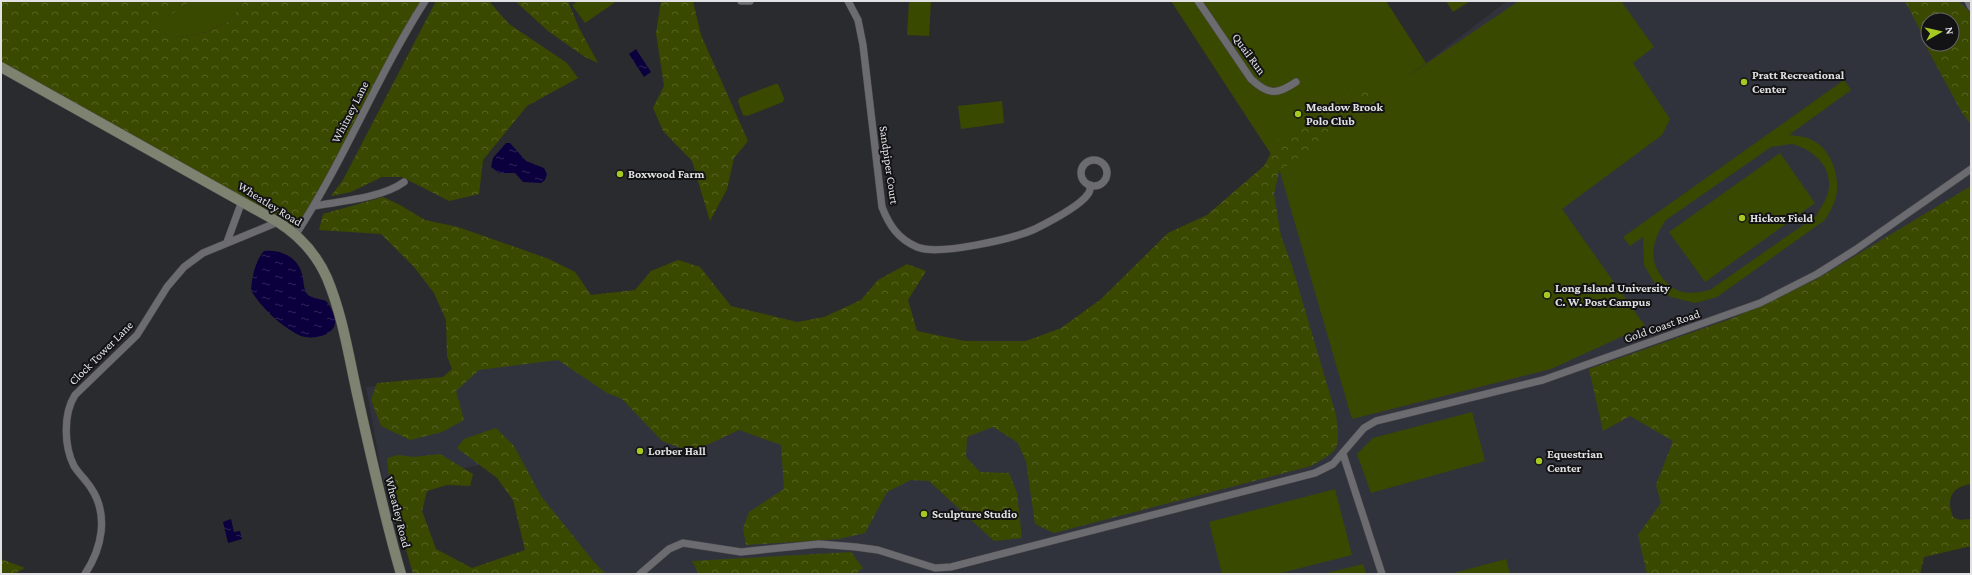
<svg xmlns="http://www.w3.org/2000/svg" width="1972" height="575" font-family="'Crimson Pro',serif">
<style>
.built{fill:#31333c;fill-rule:evenodd}
.green{fill:#3a4900;fill-rule:evenodd}
.forest{fill:url(#forest-crowns);fill-rule:evenodd}
.water{fill:url(#water-ripples)}
.lines{fill:none;stroke-linecap:round;stroke-linejoin:round}
.minor-casing{stroke:#49494c;stroke-width:8}
.secondary-casing{stroke:#49494c;stroke-width:11}
.minor{stroke:#6c6c70;stroke-width:7}
.secondary{stroke:#7d8370;stroke-width:10}
.poi-dot{fill:#a5c823;stroke:#131315;stroke-width:1.5}
.labels{text-anchor:middle;dominant-baseline:central;stroke-width:4;stroke-linejoin:round;paint-order:stroke}
.street-label{font-size:12px;fill:#e2e2e4;stroke:#131315}
.poi-label{font-size:12px;font-weight:bold;fill:#e2e2e4;stroke:#131315;text-anchor:start}
</style>
<defs>
<pattern id="forest-crowns" width="20" height="18" patternUnits="userSpaceOnUse"><rect width="20" height="18" fill="#3a4900"/><path d="M2 6a3 3 0 1 1 6 0M12 15a3 3 0 1 1 6 0" fill="none" stroke="#566325"/></pattern>
<pattern id="water-ripples" width="26" height="14" patternUnits="userSpaceOnUse"><rect width="26" height="14" fill="#0b003d"/><path d="M2 4q2-2 4 0t4 0M15 11q2-2 4 0t4 0" fill="none" stroke="#2e2559"/></pattern>
</defs>
<rect width="100%" height="100%" fill="#2a2b2e"/>
<path class="built" d="M 1507,1 L 1971,1 L 1971,437 L 1889,574 L 506,574 L 549,563 L 503,460 L 384,485 L 366,387 L 461,379 L 457,286 L 1033,371 L 1278,165 L 1426,63 ZM 1928,20 L 1952,20 L 1952,44 L 1928,44 Z"/>
<path class="green" d="M 190,1 L 245,1 L 229,21 L 207,32 L 179,37 L 148,27 L 182,8 Z
M 578,1 L 617,1 L 585,23 L 572,5 Z
M 909,1 L 931,1 L 929,36 L 907,35 Z
M 1171,1 L 1386,1 L 1426,63 L 1402,80 L 1519,1 L 1621,1 L 1654,47 L 1633,63 L 1670,119 L 1662,135 L 1562,209 L 1645,326 L 1551,369 L 1352,419 L 1278,165 Z
M 1446,1 L 1470,1 L 1453,12 Z
M 1844,80 L 1851,90 L 1789,135 C 1795,136 1802,136 1807,138 C 1832,146 1843,181 1834,203 C 1832,209 1828,214 1825,220 L 1717,297 L 1695,303 L 1671,297 L 1658,289 L 1644,265 L 1643,237 L 1630,246 L 1623,237 ZM 1791,144 C 1811,148 1831,165 1829,187 C 1828,198 1821,207 1816,216 L 1710,290 C 1701,292 1692,294 1683,292 C 1676,291 1669,285 1665,281 C 1647,261 1652,240 1666,220 L 1771,147 Z
M 775,84 L 778,84 L 784,98 L 783,102 L 747,116 L 743,115 L 738,102 L 739,98 Z
M 1002,101 L 1004,123 L 961,129 L 958,106 Z
M 1780,153 L 1815,203 L 1705,282 L 1669,232 Z
M 1472,412 L 1485,461 L 1371,493 L 1357,454 L 1373,438 Z
M 1335,489 L 1352,555 L 1277,574 L 1222,574 L 1209,522 Z
M 1506,559 L 1510,574 L 1450,574 Z
M 1363,564 L 1366,574 L 1323,574 Z"/>
<path class="forest" d="M 1,1 L 190,1 L 182,8 L 149,27 L 179,37 L 207,32 L 229,21 L 245,1 L 425,1 L 296,234 L 1,68 Z
M 436,1 L 489,1 L 509,24 L 567,63 L 578,78 L 527,106 L 483,160 L 479,194 L 449,201 L 402,177 L 382,177 L 351,192 L 331,196 L 343,180 Z
M 515,1 L 568,1 L 579,28 L 598,63 L 585,57 L 548,31 Z
M 661,1 L 693,1 L 701,35 L 748,141 L 734,158 L 727,189 L 710,221 L 692,161 L 663,131 L 653,108 L 664,86 L 656,33 Z
M 1905,1 L 1958,1 L 1971,13 L 1971,125 L 1961,111 L 1927,48 L 1919,28 ZM 1928,20 L 1952,20 L 1952,44 L 1928,44 Z
M 1363,86 L 1374,89 L 1385,100 L 1279,171 L 1274,194 L 1281,236 L 1292,266 L 1336,415 C 1340,449 1341,449 1311,466 L 1054,533 L 1035,524 L 1026,461 L 1017,442 L 993,427 L 967,437 L 966,457 L 980,472 L 1009,473 L 1017,493 L 1022,538 L 994,541 L 929,481 L 911,480 L 887,492 L 865,533 L 839,539 L 746,545 L 743,528 L 749,512 L 784,489 L 781,445 L 739,430 L 692,452 L 662,441 L 622,399 L 607,393 L 558,360 L 479,370 L 456,391 L 464,420 L 442,432 L 410,440 L 381,426 L 371,400 L 377,383 L 443,377 L 452,369 L 447,356 L 446,320 L 434,293 L 414,267 L 381,234 L 319,230 L 323,214 L 383,197 L 400,205 L 425,220 L 458,227 L 549,259 L 575,272 L 591,295 L 635,290 L 651,271 L 678,260 L 700,267 L 731,306 L 797,322 L 824,317 L 861,300 L 878,280 L 907,264 L 926,271 L 908,300 L 917,331 L 965,341 L 1026,341 L 1061,328 L 1100,300 L 1168,233 L 1207,215 L 1264,166 L 1278,140 Z
M 1971,186 L 1971,484 C 1951,487 1946,499 1953,517 L 1960,520 L 1971,519 L 1971,546 L 1924,557 L 1920,574 L 1647,574 L 1638,535 L 1661,503 L 1656,485 L 1673,441 L 1630,416 L 1603,431 L 1589,369 L 1733,318 L 1817,279 Z
M 496,428 L 514,446 L 541,496 L 594,562 L 606,574 L 413,574 L 391,496 L 387,458 L 398,455 L 414,457 L 440,454 L 473,474 L 470,486 L 447,485 L 427,491 L 422,511 L 436,549 L 472,568 L 525,550 L 513,500 L 497,478 L 457,448 L 464,439 Z
M 851,552 L 863,568 L 855,574 L 699,574 L 692,561 Z
M 1,559 L 25,568 L 14,574 L 1,574 Z"/>
<path class="water" d="M 636,49 L 651,72 L 644,77 L 629,54 Z
M 506,143 L 510,143 L 526,161 L 544,168 L 547,174 L 545,180 L 541,183 L 523,182 L 515,173 L 499,173 L 491,167 L 493,158 Z
M 264,251 C 280,249 298,257 302,274 C 304,280 303,290 308,295 C 312,298 321,299 326,301 C 330,306 334,313 335,320 C 337,336 311,340 301,336 C 283,328 260,307 251,290 C 252,277 255,261 264,251 Z
M 231,519 L 234,532 L 240,531 L 242,539 L 228,543 L 223,522 Z"/>
<g class="lines">
<defs>
<path id="minor" d="M 741,1 L 750,1
M 848,1 L 858,20 L 863,45 L 882,207 C 889,225 898,239 917,247 C 938,256 1013,239 1035,229 C 1049,222 1080,206 1088,194 C 1090,192 1090,188 1091,185
M 1198,1 L 1251,79 C 1268,95 1277,95 1296,82
M 1968,1 L 1971,7
M1081 173a13 13 0 1 1 26 0a13 13 0 1 1-26 0Z
M 314,206 C 342,201 382,198 404,182
M 296,234 C 345,159 377,76 425,1
M 227,242 L 242,201
M 1343,454 L 1382,574
M 85,574 C 102,548 109,515 91,488 C 86,480 79,474 74,466 C 64,446 63,414 75,395 L 137,335 L 167,287 L 184,267 L 203,253 L 278,222
M 640,574 L 669,549 L 683,543 L 741,552 L 819,544 L 856,547 L 878,550 L 935,568 L 951,567 L 1315,473 L 1333,464 L 1364,428 L 1376,421 L 1543,380 L 1760,303 L 1817,274 L 1855,250 L 1971,169"/>
<path id="secondary" d="M 1,67 L 278,222 C 300,236 316,253 327,278 C 343,316 349,358 358,398 C 371,457 384,516 401,574"/>
</defs>
<use href="#minor" class="minor-casing"/>
<use href="#secondary" class="secondary-casing"/>
<use href="#minor" class="minor"/>
<use href="#secondary" class="secondary"/>
</g>
<g class="poi-dot">
<circle cx="1744" cy="82" r="4"/>
<circle cx="1298" cy="114" r="4"/>
<circle cx="620" cy="174" r="4"/>
<circle cx="1742" cy="218" r="4"/>
<circle cx="1547" cy="295" r="4"/>
<circle cx="640" cy="451" r="4"/>
<circle cx="1539" cy="461" r="4"/>
<circle cx="924" cy="514" r="4"/>
</g>
<g class="labels">
<g class="street-label">
<text transform="translate(1249 54) rotate(54)">Quail Run</text>
<text transform="translate(350 112) rotate(-63)">Whitney Lane</text>
<text transform="translate(889 165) rotate(82)">Sandpiper Court</text>
<text transform="translate(270 204) rotate(32)">Wheatley Road</text>
<text transform="translate(1662 326) rotate(-19)">Gold Coast Road</text>
<text transform="translate(101 353) rotate(-45)">Clock Tower Lane</text>
<text transform="translate(398 512) rotate(76)">Wheatley Road</text>
</g>
<g class="poi-label">
<text x="1752" y="75">Pratt Recreational<tspan x="1752" dy="14">Center</tspan></text>
<text x="1306" y="107">Meadow Brook<tspan x="1306" dy="14">Polo Club</tspan></text>
<text x="628" y="174">Boxwood Farm</text>
<text x="1750" y="218">Hickox Field</text>
<text x="1555" y="288">Long Island University<tspan x="1555" dy="14">C. W. Post Campus</tspan></text>
<text x="648" y="451">Lorber Hall</text>
<text x="1547" y="454">Equestrian<tspan x="1547" dy="14">Center</tspan></text>
<text x="932" y="514">Sculpture Studio</text>
</g>
</g>
<rect width="1972" height="575" fill="none" stroke="#e2e2e4" stroke-width="4"/>
<g transform="translate(1940 32) rotate(82)"><circle r="19" fill="#131315" stroke="#666668"/>
<path d="M0-3L7 15L0 10L-7 15Z" fill="#a5c823"/>
<text y="-6" font-size="11" font-weight="bold" text-anchor="middle" fill="#e2e2e4">N</text>
</g>
</svg>
